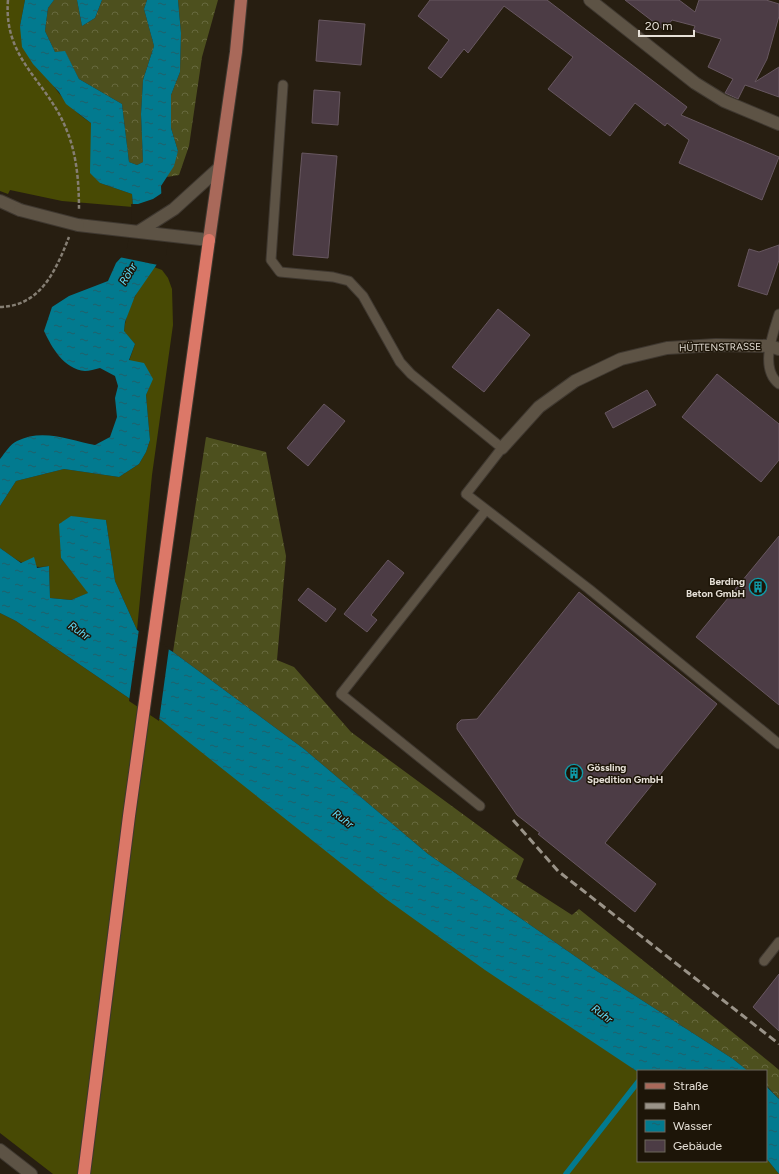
<svg xmlns="http://www.w3.org/2000/svg" width="779" height="1174" font-family="Figtree,sans-serif">
<style>
.grass{fill:#484a04}
.forest{fill:url(#forest-crowns)}
.water{fill:url(#water-ripples)}
.pier{fill:#271e11}
.lines{fill:none;stroke-linecap:round;stroke-linejoin:round}
.stream{stroke:#027a8f;stroke-width:5.5}
.building{fill:#4c3c45;stroke:#675760}
.lane-casing{stroke:#3f3830;stroke-width:11}
.street-casing{stroke:#3f3830;stroke-width:14}
.secondary-casing{stroke:#3f3830;stroke-width:14}
.primary-casing{stroke:#3f3830;stroke-width:14}
.highway-casing{stroke:#3f3830;stroke-width:14}
.path{stroke:#857e73;stroke-width:2.5;stroke-dasharray:4 2;stroke-linecap:butt}
.lane{stroke:#5d5345;stroke-width:9}
.street{stroke:#5d5345;stroke-width:12}
.secondary{stroke:#5d5345;stroke-width:12}
.primary{stroke:#a9695a;stroke-width:12}
.highway{stroke:#dc7868;stroke-width:12}
.rail{stroke:#9a9388;stroke-width:3;stroke-dasharray:8 4;stroke-linecap:butt}
.secondary-bridge-casing{stroke:#3f3830;stroke-width:14;stroke-linecap:butt}
.secondary-bridge{stroke:#5d5345;stroke-width:12}
.labels{text-anchor:middle;dominant-baseline:central;stroke-width:3;stroke-linejoin:round;paint-order:stroke}
.street-label{font-size:10px;fill:#e6e0d7;stroke:#1d1508}
.poi-label{font-size:10px;font-weight:bold;fill:#e6e0d7;stroke:#1d1508;text-anchor:end}
.water-label{font-size:11px;font-style:italic;fill:#62e1fe;stroke:#1d1508}
</style>
<defs>
<pattern id="forest-crowns" width="20" height="18" patternUnits="userSpaceOnUse"><rect width="20" height="18" fill="#4d501e"/><path d="M2 6a3 3 0 1 1 6 0M12 15a3 3 0 1 1 6 0" fill="none" stroke="#67693e"/></pattern>
<pattern id="water-ripples" width="26" height="14" patternUnits="userSpaceOnUse"><rect width="26" height="14" fill="#027a8f"/><path d="M2 4q2-2 4 0t4 0M15 11q2-2 4 0t4 0" fill="none" stroke="#20616b"/></pattern>
</defs>
<rect width="100%" height="100%" fill="#271e11"/>
<path class="grass" d="M 0,0 L 25,0 L 20,26 C 39,63 55,99 91,123 L 91,141 L 100,183 L 132,194 L 133,207 L 62,201 L 10,190 L 8,194 L 0,191 Z
M 154,267 L 162,270 L 168,278 L 172,289 L 173,325 L 152,475 L 137,630 L 115,581 L 106,520 L 61,558 L 89,593 L 71,600 L 50,598 L 49,566 C 27,570 17,560 0,548 L 0,506 L 16,481 L 64,469 L 119,477 L 139,464 L 146,452 L 150,440 L 146,395 L 152,379 L 129,361 L 135,344 L 124,332 C 126,308 140,285 154,267 Z
M 0,613 L 16,621 L 161,720 L 638,1072 L 638,1161 L 766,1161 L 766,1158 L 779,1174 L 53,1174 L 0,1133 Z"/>
<path class="forest" d="M 54,0 L 77,0 L 82,26 L 95,18 L 102,0 L 147,0 L 144,9 L 154,46 L 143,80 L 141,114 L 143,162 L 137,165 L 129,162 L 122,104 L 79,79 L 65,52 L 55,52 L 45,31 L 48,8 Z
M 178,0 L 218,0 L 202,57 L 189,146 L 179,175 L 167,177 L 178,151 L 171,128 L 171,95 L 180,72 L 181,33 Z
M 206,437 L 266,452 L 286,556 L 277,660 L 294,667 L 351,732 L 524,859 L 516,879 L 572,915 L 579,909 L 772,1064 L 779,1070 L 779,1099 L 766,1085 L 766,1071 L 748,1071 L 733,1059 L 592,968 L 428,854 L 304,749 L 173,652 Z"/>
<path class="water" d="M 25,0 L 54,0 L 48,8 L 45,31 L 55,52 L 65,51 L 79,79 L 122,104 L 129,162 L 137,165 L 143,162 L 141,114 L 143,80 L 154,46 L 144,9 L 147,0 L 178,0 L 181,33 L 180,72 L 171,95 L 171,128 L 178,151 L 174,166 L 161,186 L 164,254 L 135,296 L 125,322 L 124,331 L 135,344 L 129,360 L 144,363 L 153,379 L 146,395 L 150,440 L 146,452 L 139,464 L 119,477 L 64,469 L 16,481 L 0,506 L 0,459 C 5,453 10,444 17,441 C 42,428 70,440 95,445 L 110,437 L 117,417 L 115,398 L 118,386 L 115,376 L 100,368 C 95,369 89,371 85,371 C 64,369 52,348 44,331 L 52,307 L 69,296 L 108,281 L 116,263 L 129,249 L 134,218 L 132,194 L 100,183 L 90,173 L 91,123 L 66,104 L 59,92 L 33,64 L 22,47 L 20,26 Z
M 77,0 L 102,0 L 95,18 L 82,26 Z
M 71,516 L 106,520 L 115,581 L 137,630 L 173,652 L 304,749 L 428,854 L 592,968 L 733,1059 L 748,1071 L 638,1072 L 485,970 L 386,899 L 161,720 L 16,621 L 0,613 L 0,548 L 21,563 L 34,557 L 37,568 L 49,566 L 50,598 L 71,600 L 88,593 L 61,558 L 59,524 Z
M 766,1086 L 779,1099 L 779,1174 L 766,1158 Z"/>
<path class="pier" d="M 162,193 L 171,223 L 166,255 L 158,265 L 119,257 L 127,248 L 132,218 L 131,204 L 138,204 L 153,199 Z
M 139,629 L 169,648 L 159,721 L 129,701 Z"/>
<g class="lines">
<path class="stream" d="M 566,1174 L 638,1082"/>
</g>
<path class="building" d="M 430,0 L 547,0 L 687,107 L 681,115 L 779,157 L 762,200 L 679,163 L 689,140 L 667,123 L 665,126 L 635,103 L 610,136 L 548,89 L 573,57 L 504,6 L 468,53 L 464,49 L 441,78 L 428,68 L 449,40 L 418,16 Z
M 625,0 L 679,0 L 695,12 L 699,0 L 766,0 L 779,4 L 779,16 L 767,59 L 755,82 L 779,67 L 779,97 L 745,85 L 738,99 L 725,93 L 733,79 L 708,67 L 721,39 L 693,31 L 695,26 L 672,20 L 664,30 Z
M 319,20 L 365,24 L 361,65 L 316,61 Z
M 314,90 L 340,92 L 338,125 L 312,123 Z
M 302,153 L 337,156 L 328,258 L 293,255 Z
M 779,245 L 779,260 L 767,295 L 738,286 L 749,249 L 759,252 Z
M 498,309 L 530,335 L 484,392 L 452,367 Z
M 717,374 L 779,424 L 779,460 L 761,482 L 682,417 Z
M 647,390 L 656,405 L 613,428 L 605,413 Z
M 324,404 L 345,421 L 308,466 L 287,448 Z
M 779,536 L 779,705 L 696,637 Z
M 388,560 L 404,573 L 371,615 L 377,620 L 367,632 L 344,614 Z
M 308,588 L 336,609 L 326,622 L 298,600 Z
M 579,592 L 717,704 L 605,843 L 656,884 L 635,912 L 538,834 L 540,833 L 517,815 L 457,729 L 457,724 L 461,720 L 477,719 Z
M 779,974 L 779,1031 L 753,1007 Z"/>
<g class="lines">
<defs>
<path id="lane" d="M 283,85 L 271,260 L 280,272 L 333,277 L 349,281 L 363,296 L 400,362 L 411,374 L 502,448 L 466,494 L 589,589 L 779,744
M 779,314 C 773,334 759,368 779,384
M 480,806 L 341,694 L 486,510
M 764,961 L 779,942"/>
<path id="street" d="M 502,448 L 539,407 L 575,381 L 621,359 L 667,348 L 716,345 L 770,346 L 779,349
M 0,1150 L 31,1174"/>
<path id="secondary" d="M 590,0 L 695,83 L 724,101 L 779,124
M 0,201 L 20,210
M 78,225 L 209,240
M 138,232 L 174,209 L 218,169"/>
<path id="primary" d="M 209,240 L 236,52 L 241,0"/>
<path id="highway" d="M 84,1174 L 129,816 L 209,240"/>
</defs>
<use href="#lane" class="lane-casing"/>
<use href="#street" class="street-casing"/>
<use href="#secondary" class="secondary-casing"/>
<use href="#primary" class="primary-casing"/>
<use href="#highway" class="highway-casing"/>
<path class="path" d="M 8,0 C 3,60 48,81 67,131 C 77,155 79,184 79,210
M 0,307 C 41,306 56,270 69,237"/>
<use href="#lane" class="lane"/>
<use href="#street" class="street"/>
<use href="#secondary" class="secondary"/>
<use href="#primary" class="primary"/>
<use href="#highway" class="highway"/>
<path class="rail" d="M 513,820 L 558,871 L 779,1044"/>
<defs>
<path id="secondary-bridge" d="M 20,210 L 78,225"/>
</defs>
<use href="#secondary-bridge" class="secondary-bridge-casing"/>
<use href="#secondary-bridge" class="secondary-bridge"/>
</g>
<defs>
<symbol id="building-ring" viewBox="-11 -11 22 22"><circle r="9.5" fill="#1d1508" stroke="#0f9aa8" stroke-width="1.5"/><path d="M-4-6H4V6H1V3H-1V6H-4ZM-2.5-4.3h1.7v1.8h-1.7ZM.8-4.3h1.7v1.8H.8ZM-2.5-1h1.7V.8h-1.7ZM.8-1h1.7V.8H.8Z" fill="#0f9aa8"/></symbol>
</defs>
<g fill-rule="evenodd">
<use href="#building-ring" x="748" y="577" width="20" height="20"/>
<use href="#building-ring" x="564" y="763" width="20" height="20"/>
</g>
<g class="labels">
<g class="street-label">
<text transform="translate(720 347) rotate(-1)">HÜTTENSTRASSE</text>
</g>
<g class="poi-label">
<text x="745" y="581">Berding<tspan x="745" dy="12">Beton GmbH</tspan></text>
<text x="587" y="767" text-anchor="start">Gössling<tspan x="587" dy="12">Spedition GmbH</tspan></text>
</g>
<g class="water-label">
<text transform="translate(128 274) rotate(-60)">Röhr</text>
<text transform="translate(79 631) rotate(34)">Ruhr</text>
<text transform="translate(343 819) rotate(37)">Ruhr</text>
<text transform="translate(602 1014) rotate(37)">Ruhr</text>
</g>
</g>
<rect x="637" y="1070" width="130" height="92" fill="#1d1508" stroke="#6d665b"/>
<rect x="645" y="1083" width="20" height="6" fill="#a9695a" stroke="#6d665b"/>
<text x="673" y="1090" font-size="12" fill="#e6e0d7">Straße</text>
<rect x="645" y="1103" width="20" height="6" fill="#9a9388" stroke="#6d665b"/>
<text x="673" y="1110" font-size="12" fill="#e6e0d7">Bahn</text>
<rect x="645" y="1120" width="20" height="12" fill="url(#water-ripples)" stroke="#6d665b"/>
<text x="673" y="1130" font-size="12" fill="#e6e0d7">Wasser</text>
<rect x="645" y="1140" width="20" height="12" fill="#4c3c45" stroke="#6d665b"/>
<text x="673" y="1150" font-size="12" fill="#e6e0d7">Gebäude</text>
<path d="M639 30v6h55v-6" fill="none" stroke="#e6e0d7" stroke-width="2"/>
<text x="645" y="30" font-size="12" fill="#e6e0d7" stroke="#1d1508" stroke-width="3" paint-order="stroke">20 m</text>
</svg>
